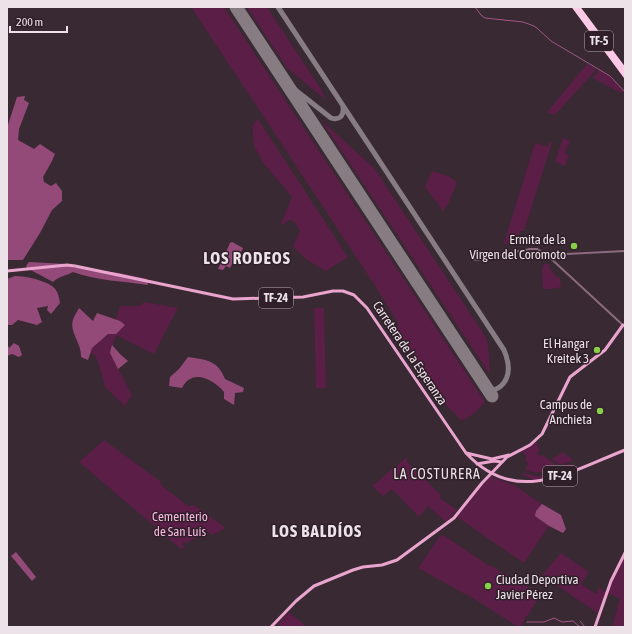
<svg xmlns="http://www.w3.org/2000/svg" width="632" height="634" font-family="'Asap Condensed',sans-serif">
<style>
.green{fill:#5b1e47}
.forest{fill:#944a79}
.lines{fill:none;stroke-linecap:round;stroke-linejoin:round}
.stream{stroke:#a25786;stroke-width:1}
.taxiway{stroke:#887c83;stroke-width:5}
.runway{stroke:#887c83;stroke-width:13}
.minor{stroke:#8c6a7e;stroke-width:2}
.major{stroke:#eaa5cf;stroke-width:3}
.highway{stroke:#fcc9e6;stroke-width:4}
.poi-dot{fill:#88cf49;stroke:#2e1f28;stroke-width:1.5}
.labels{text-anchor:middle;dominant-baseline:central;stroke-width:3;stroke-linejoin:round;paint-order:stroke}
.shield{fill:#2e1f28;stroke:#b4a8ae;stroke-width:1}
.shield-label{font-size:12px;font-weight:bold;fill:#ede2e8}
.poi-label{font-size:13px;fill:#ede2e8;stroke:#2e1f28;text-anchor:end}
.street-label{font-size:13px;fill:#ede2e8;stroke:#2e1f28}
.park-label{font-size:13px;fill:#f7b8de;stroke:#2e1f28}
.neighbourhood-label{font-size:14px;letter-spacing:1px;fill:#ede2e8;stroke:#2e1f28}
.district-label{font-size:17px;font-weight:bold;letter-spacing:1px;fill:#ede2e8;stroke:#2e1f28}
</style>
<rect width="100%" height="100%" fill="#382932"/>
<path class="green" d="M 191,7 L 224,7 L 485,402 L 475,413 L 462,421 L 445,404 L 397,331 L 398,323 L 374,284 Z
M 247,7 L 267,7 L 321,89 L 326,100 L 287,68 Z
M 587,64 L 596,70 L 555,115 L 547,112 Z
M 599,70 L 610,77 L 623,91 L 621,93 L 593,78 Z
M 258,119 L 348,257 L 326,271 L 307,260 L 293,246 L 300,231 L 294,221 L 288,220 L 283,225 L 281,224 L 292,197 L 264,164 L 254,146 L 252,126 Z
M 321,120 L 375,169 L 485,336 L 488,344 L 490,371 L 489,373 Z
M 563,138 L 570,141 L 565,153 L 569,155 L 565,166 L 555,162 Z
M 549,142 L 552,143 L 524,231 L 520,231 L 518,238 L 503,246 L 535,143 L 548,147 Z
M 432,171 C 440,174 452,175 457,183 L 448,204 L 443,211 L 425,187 Z
M 543,264 L 549,264 L 550,270 L 551,270 L 557,277 L 560,278 L 561,287 L 552,289 L 543,289 L 542,267 L 544,266 Z
M 144,302 L 178,308 L 154,354 L 116,335 L 110,353 L 132,395 L 125,406 L 105,387 L 99,364 L 94,354 L 90,353 L 91,348 L 108,334 L 116,334 L 121,321 L 116,320 L 120,306 L 140,306 Z
M 314,308 L 324,308 L 326,388 L 316,388 Z
M 104,440 L 160,481 L 161,485 L 188,506 L 194,505 L 226,528 L 212,535 L 205,530 L 203,535 L 186,543 L 183,542 L 182,545 L 185,547 L 181,549 L 79,462 Z
M 536,442 L 538,443 L 537,445 L 540,450 L 537,454 L 541,456 L 542,455 L 555,464 C 547,474 537,474 525,470 L 529,463 L 526,462 L 526,456 L 521,451 Z
M 563,452 L 574,461 C 563,463 561,468 552,459 Z
M 407,457 L 407,462 L 441,495 L 440,497 L 441,499 L 457,510 L 446,522 L 428,506 L 419,517 L 392,489 L 383,496 L 372,486 Z
M 570,464 L 574,465 L 573,469 L 555,476 L 532,480 L 526,476 L 523,476 L 519,479 L 525,473 L 536,476 L 544,475 L 557,467 Z
M 490,476 L 514,485 L 542,504 L 536,511 L 536,516 L 549,526 L 524,563 L 457,517 Z
M 443,535 L 484,562 L 488,566 L 490,565 L 538,593 L 539,598 L 536,602 L 520,627 L 518,627 L 481,603 L 418,568 L 440,536 Z
M 561,553 L 589,572 L 581,584 L 596,594 L 599,588 L 606,592 L 597,613 L 542,575 Z
M 625,556 L 625,627 L 612,627 L 620,598 L 608,594 L 613,580 Z
M 289,612 L 307,627 L 281,627 L 278,624 Z"/>
<path class="forest" d="M 25,96 L 24,100 L 29,103 L 19,129 L 18,140 L 34,149 L 40,144 L 55,154 L 52,161 L 43,177 L 44,182 L 51,186 L 56,183 L 62,191 L 62,201 L 52,210 L 40,233 L 23,260 L 7,260 L 7,128 L 17,97 Z
M 232,242 L 243,248 L 238,260 L 235,258 L 230,268 L 226,266 L 223,270 L 218,269 L 230,243 Z
M 29,262 L 66,264 L 72,267 L 119,273 L 147,279 L 148,285 C 123,281 98,281 73,272 C 66,276 59,276 53,282 L 27,268 L 26,266 Z
M 15,276 C 26,276 43,280 52,286 C 58,290 59,297 60,303 L 51,314 L 47,310 L 48,306 L 37,308 L 42,322 L 37,325 L 18,320 L 12,325 L 7,325 L 7,279 Z
M 79,308 L 93,321 L 97,313 L 120,321 L 125,325 L 116,334 L 108,334 L 92,348 L 88,360 L 81,357 C 82,344 69,332 73,320 C 74,316 77,312 79,308 Z
M 7,343 L 9,348 L 14,343 L 19,346 L 22,355 L 19,357 L 12,354 L 7,356 Z
M 112,345 L 120,354 L 128,361 L 118,369 L 110,353 Z
M 188,357 C 206,360 218,360 225,379 L 244,388 L 243,392 L 235,393 L 234,405 L 224,399 L 224,392 C 213,379 192,368 182,388 L 169,386 L 170,377 L 179,369 Z
M 542,504 L 561,515 L 566,529 L 563,533 L 549,526 L 535,516 L 536,511 Z
M 16,552 L 36,577 L 32,581 L 11,556 Z"/>
<g class="lines">
<path class="stream" d="M 475,7 L 481,15 L 485,18 L 523,22 L 534,26 L 538,29 L 551,41 L 610,76 L 625,92
M 580,621 L 585,627
M 527,622 L 544,622 L 554,618 L 562,622 L 573,621 L 580,627"/>
<path class="taxiway" d="M 237,7 L 241,15
M 278,7 L 504,350 C 509,362 512,376 501,386 C 497,389 494,391 489,389 L 485,386
M 284,81 L 331,118 C 340,121 344,115 343,107"/>
<path class="runway" d="M 236,7 L 492,396"/>
<path class="minor" d="M 547,255 L 625,251
M 472,259 L 477,260 L 530,249 L 537,249 L 547,255 L 625,327"/>
<path class="major" d="M 7,271 L 67,265 L 75,266 L 233,299 L 303,297 L 333,291 L 343,291 L 354,295 L 367,308 L 466,453 C 516,507 569,472 625,450
M 466,453 L 492,459 L 509,455
M 477,464 L 494,461 L 502,462
M 271,627 L 296,601 L 314,586 L 353,570 L 363,567 L 382,565 L 397,560 L 454,518 L 482,483 L 507,457 L 530,445 L 542,434 L 570,377 L 605,350 L 623,325
M 595,627 L 611,581 L 625,553"/>
<path class="highway" d="M 574,7 L 625,76
M 578,7 L 625,70"/>
</g>
<g class="poi-dot">
<circle cx="574" cy="246" r="4"/>
<circle cx="597" cy="350" r="4"/>
<circle cx="600" cy="411" r="4"/>
<circle cx="488" cy="586" r="4"/>
</g>
<g class="labels">
<g class="shield">
<rect x="585" y="31" width="28" height="20" rx="3"/>
<rect x="259" y="288" width="34" height="20" rx="3"/>
<rect x="543" y="466" width="34" height="20" rx="3"/>
</g>
<g class="shield-label">
<text x="599" y="41">TF-5</text>
<text x="276" y="298">TF-24</text>
<text x="560" y="476">TF-24</text>
</g>
<g class="poi-label">
<text x="566" y="239">Ermita de la<tspan x="566" dy="15">Virgen del Coromoto</tspan></text>
<text x="589" y="343">El Hangar<tspan x="589" dy="15">Kreitek 3</tspan></text>
<text x="592" y="404">Campus de<tspan x="592" dy="15">Anchieta</tspan></text>
<text x="496" y="579" text-anchor="start">Ciudad Deportiva<tspan x="496" dy="15">Javier Pérez</tspan></text>
</g>
<g class="street-label">
<text transform="translate(410 353) rotate(56)">Carretera de La Esperanza</text>
</g>
<g class="park-label">
<text x="180" y="516">Cementerio<tspan x="180" dy="15">de San Luís</tspan></text>
</g>
<g class="neighbourhood-label">
<text x="437" y="474">LA COSTURERA</text>
</g>
<g class="district-label">
<text x="247" y="258">LOS RODEOS</text>
<text x="317" y="531">LOS BALDÍOS</text>
</g>
</g>
<rect width="632" height="634" fill="none" stroke="#ede2e8" stroke-width="16"/>
<path d="M10 26v6h57v-6" fill="none" stroke="#ede2e8" stroke-width="2"/>
<text x="16" y="26" font-size="12" fill="#ede2e8" stroke="#2e1f28" stroke-width="3" paint-order="stroke">200 m</text>
</svg>
